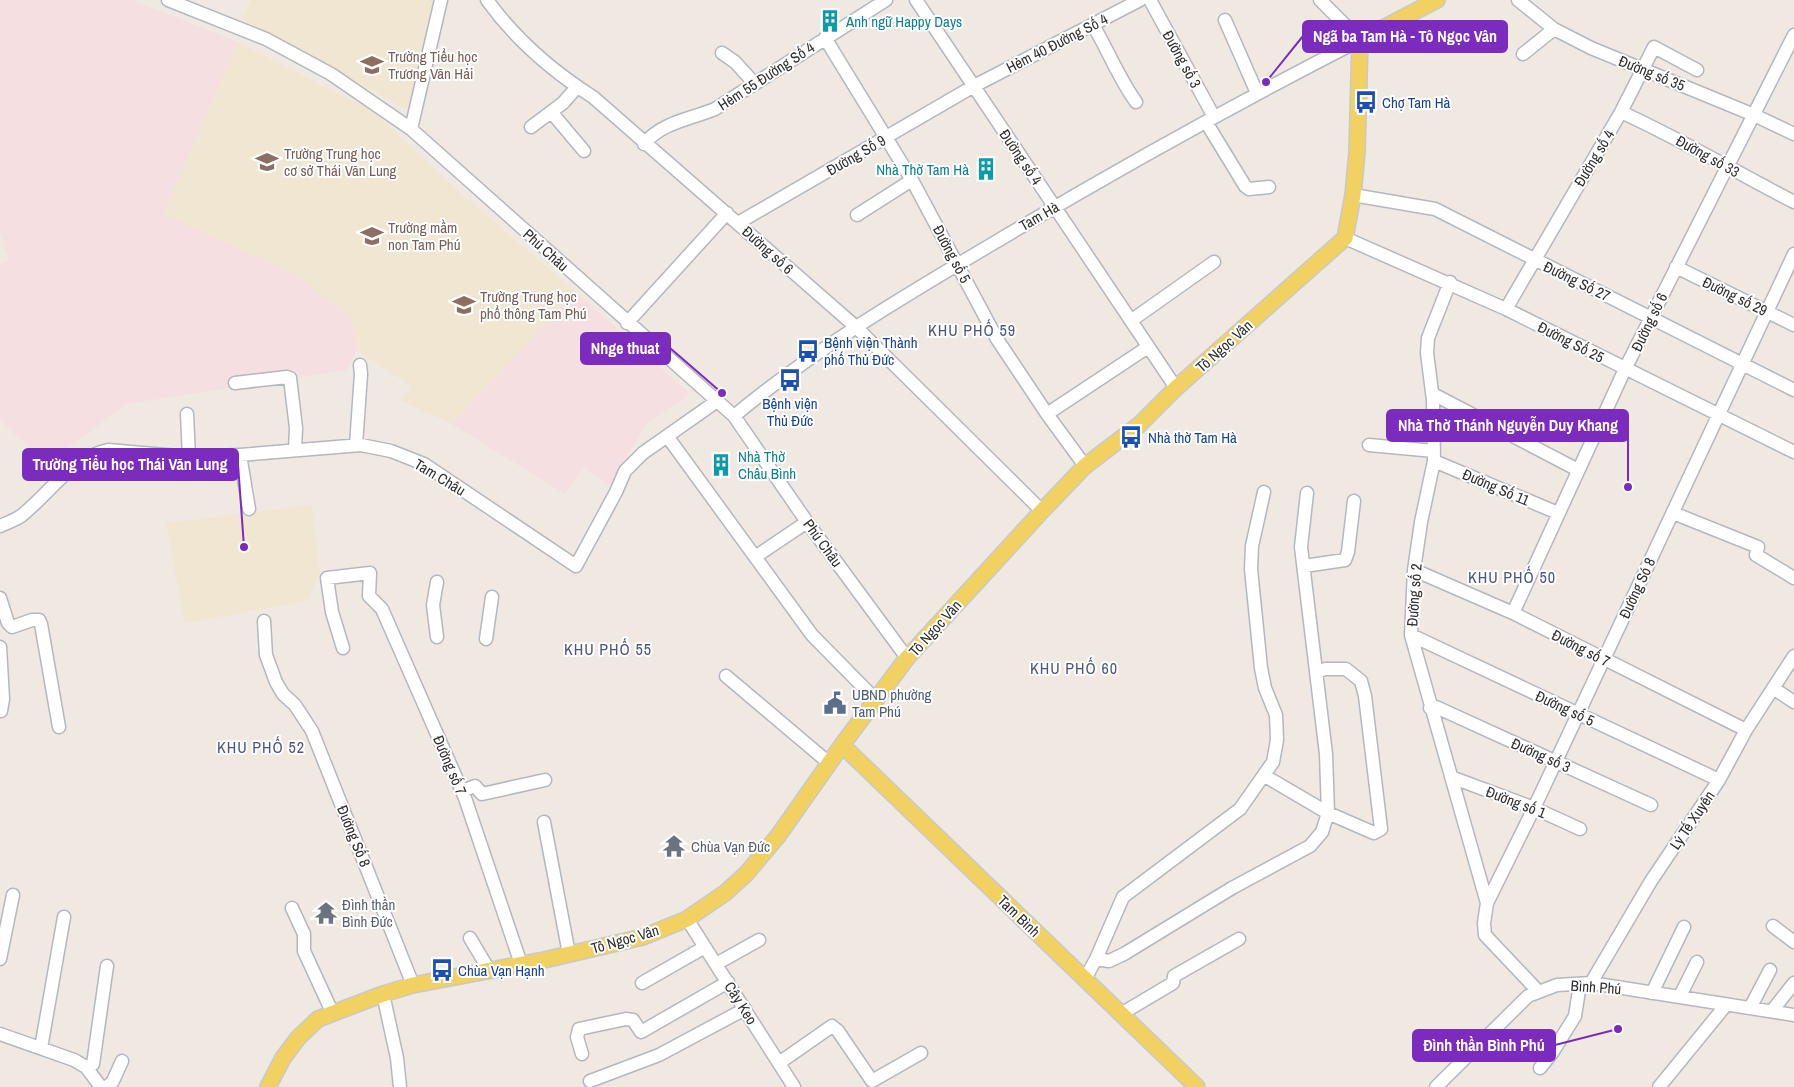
<svg xmlns="http://www.w3.org/2000/svg" width="1794" height="1087" font-family="'Archivo Narrow',sans-serif">
<style>
.education{fill:#f0e6d1}
.medical{fill:#f5dfe0}
.lines{fill:none;stroke-linecap:round;stroke-linejoin:round}
.minor-casing{stroke:#b4b7c1;stroke-width:15}
.major-casing{stroke:#c9c9c9;stroke-width:18}
.minor{stroke:#fff;stroke-width:12}
.major{stroke:#f2d163;stroke-width:15}
.labels{text-anchor:middle;dominant-baseline:central;stroke-width:4;stroke-linejoin:round;paint-order:stroke}
.culture-label{font-size:15px;fill:#0d838f;stroke:#fff;text-anchor:start}
.street-label{font-size:15px;fill:#2e2e2e;stroke:#fff}
.education-label{font-size:15px;fill:#785e54;stroke:#fff;text-anchor:start}
.transit-label{font-size:15px;fill:#164399;stroke:#fff;text-anchor:start}
.service-label{font-size:15px;fill:#4e5e75;stroke:#fff;text-anchor:start}
.worship-label{font-size:15px;fill:#5b616d;stroke:#fff;text-anchor:start}
.neighbourhood-label{font-size:16px;letter-spacing:1px;fill:#4d5680;stroke:#fff}
.leader{fill:none;stroke:#7b2cbf;stroke-width:2}
.callout-dot{fill:#7b2cbf;stroke:#fff;stroke-width:2}
.callout{fill:#7b2cbf;stroke:#7b2cbf;stroke-width:2}
.callout-label{font-size:16px;text-anchor:middle;font-weight:bold;fill:#fff}
</style>
<rect width="100%" height="100%" fill="#efe9e1"/>
<path class="education" d="M 251,0 L 434,0 L 408,110 L 242,19 Z
M 238,42 L 372,111 L 464,196 L 575,291 L 452,424 L 400,400 L 411,386 L 357,350 L 352,319 L 163,214 Z
M 312,505 L 320,572 L 307,601 L 185,623 L 166,523 Z"/>
<path class="medical" d="M 0,0 L 132,0 L 238,42 L 163,214 L 300,277 L 352,319 L 357,350 L 346,370 L 126,404 L 47,464 L 0,420 L 0,264 L 9,261 L 0,233 Z
M 575,291 L 690,394 L 647,423 L 610,485 L 583,467 L 565,494 L 452,424 Z"/>
<g class="lines">
<defs>
<path id="minor" d="M 168,0 L 266,39 L 331,74 L 411,129 L 734,416 L 807,522 L 907,658
M 487,0 C 516,40 552,71 593,97 L 856,327 L 1042,511
M 916,0 L 1176,388
M 1150,0 L 1214,117
M 1518,0 L 1554,29 L 1591,48 L 1754,115 L 1794,134
M 1225,20 L 1257,93
M 1093,25 C 1108,50 1118,77 1136,102
M 825,38 L 912,180 L 997,339 L 1047,414 L 1085,466
M 722,53 L 735,62 L 755,84
M 1523,54 L 1554,29
M 1621,112 C 1680,139 1736,172 1794,202
M 552,113 L 584,151
M 1206,122 L 1245,186 L 1249,189 L 1269,187
M 531,127 L 563,103 L 577,87
M 411,129 L 441,0
M 644,144 C 662,122 691,119 715,109 L 886,0
M 1353,195 L 1435,209 L 1794,390
M 857,215 L 912,180
M 738,223 L 974,86 L 1140,0
M 1345,238 L 1506,309 L 1794,452
M 1676,267 L 1794,325
M 1450,282 L 1428,338 L 1427,353 L 1433,400 L 1434,461 L 1421,522 L 1414,570 L 1411,635 L 1487,903
M 1506,309 L 1621,112 L 1654,47 L 1697,70
M 1132,320 L 1214,262
M 627,323 L 727,213
M 235,383 L 287,377 L 290,378 L 296,428 L 295,449
M 1433,394 L 1578,470
M 187,414 L 189,457
M 1047,414 L 1148,347
M 734,416 C 817,347 911,292 1004,237 C 1120,168 1239,102 1360,40 L 1320,0
M 667,436 L 812,635 L 876,700
M 356,445 L 361,374 L 360,365
M 1369,445 L 1434,451
M 240,455 L 249,509
M 1434,461 L 1558,513
M 1673,513 L 1758,547 L 1756,555 L 1794,578
M 0,526 C 7,523 15,520 21,516 C 50,493 71,458 108,450 L 189,457 L 240,455 L 361,445 L 391,451 L 424,464 L 576,566 L 616,492 L 625,471 L 643,453 L 717,401
M 755,557 L 807,522
M 1304,566 L 1345,560 L 1348,552 L 1354,501
M 1414,570 L 1513,613 L 1746,730
M 0,598 L 8,623 L 12,627 L 32,620 L 39,620 L 41,624 L 59,727
M 1513,613 L 1625,369 L 1794,35
M 264,621 L 266,655 L 276,682 L 283,694 L 295,705 L 312,731 L 413,985
M 1411,635 L 1719,780
M 437,637 L 433,605 L 437,582
M 486,639 L 492,597
M 0,647 L 3,699 L 1,711
M 343,648 L 332,612 L 327,578 L 370,573 L 369,596 L 382,609 L 465,798 L 521,964
M 726,676 L 829,763
M 1773,688 L 1794,702
M 1430,708 L 1436,707 L 1651,805
M 1265,776 L 1328,813 L 1374,833 L 1381,829 L 1365,696 L 1361,681 L 1346,669 L 1325,669 L 1317,672
M 1451,777 L 1534,808 L 1580,829
M 462,791 L 475,786 L 482,794 L 545,780
M 544,822 L 569,954
M 292,908 L 304,934 L 304,951 L 333,1014
M 687,919 L 794,1087
M 1773,926 L 1794,942
M 470,938 L 489,970
M 0,959 L 13,895
M 1096,959 L 1123,897 L 1240,809 L 1273,762 L 1277,740 L 1276,715 L 1265,688 L 1261,668 L 1251,569 L 1252,546 L 1264,492
M 716,964 L 759,940
M 1085,979 L 1096,959 L 1109,961 L 1124,954 L 1232,888 L 1310,846 L 1322,832 L 1328,813 L 1326,754 L 1301,547 L 1307,493
M 642,983 L 705,947
M 1591,983 L 1651,881 L 1719,780 L 1746,730 L 1794,656
M 1537,990 L 1485,935 L 1484,923 L 1487,903 L 1534,808 L 1794,254
M 1652,993 L 1684,927
M 383,994 L 397,1058 L 400,1087
M 1680,996 L 1697,962
M 1750,1008 L 1770,970
M 1772,1011 L 1794,983
M 1121,1014 L 1173,983 L 1174,976 L 1239,939
M 0,1034 L 74,1060 L 86,1067 L 101,1087
M 41,1048 L 64,917
M 582,1054 L 577,1037 L 579,1029 L 626,1019 L 633,1020 L 641,1032 L 728,982
M 779,1063 L 832,1026 L 838,1031 L 872,1081 L 921,1053
M 86,1067 L 93,1064 L 107,966
M 1540,1068 L 1552,1053 L 1575,1016 L 1580,984
M 590,1081 L 659,1055 L 745,1009
M 107,1087 L 113,1081 L 122,1061
M 1436,1087 L 1528,996 L 1557,985 L 1591,983 L 1794,1015
M 1659,1087 L 1726,1005"/>
<path id="major" d="M 842,745 L 1197,1087
M 268,1087 L 283,1058 L 298,1038 L 318,1019 L 383,994 L 413,985 L 544,960 L 643,937 L 687,919 L 725,893 L 746,874 L 778,836 L 842,745 L 907,658 L 1042,511 L 1085,466 L 1139,425 L 1176,388 L 1345,238 L 1353,195 L 1357,152 L 1360,40 L 1437,0"/>
</defs>
<use href="#minor" class="minor-casing"/>
<use href="#major" class="major-casing"/>
<use href="#minor" class="minor"/>
<use href="#major" class="major"/>
</g>
<defs>
<symbol id="building-bare" viewBox="-9 -9 18 18"><path d="M-4-6H4V6H1V3H-1V6H-4ZM-2.5-4.3h1.7v1.8h-1.7ZM.8-4.3h1.7v1.8H.8ZM-2.5-1h1.7V.8h-1.7ZM.8-1h1.7V.8H.8Z" fill="#0f9aa8" stroke="#fff" stroke-width="2.5" paint-order="stroke"/></symbol>
<symbol id="school-bare" viewBox="-9 -9 18 18"><path d="M0-5L7-2L0 1L-7-2ZM-4 1L0 2.5L4 1V4Q0 6-4 4Z" fill="#8d6e63" stroke="#fff" stroke-width="2.5" paint-order="stroke"/></symbol>
<symbol id="bus-bare" viewBox="-9 -9 18 18"><path d="M-5-6H5V4H4V6H2V4H-2V6H-4V4H-5ZM-3.5-4V0h7V-4ZM-3.5 1.2v1.5H-2V1.2ZM2 1.2v1.5H3.5V1.2Z" fill="#1a4fb4" stroke="#fff" stroke-width="2.5" paint-order="stroke"/></symbol>
<symbol id="civic-bare" viewBox="-9 -9 18 18"><path d="M-.6-6.5H3V-4.5H.6V-3L4-1V1h2V6H-6V1h2V-1L-.6-3ZM-1.2 2.5V6h2.4V2.5Z" fill="#5c6f8a" stroke="#fff" stroke-width="2.5" paint-order="stroke"/></symbol>
<symbol id="temple-bare" viewBox="-9 -9 18 18"><path d="M0-6L5-2H3V0L6.5 2.5H4V6H1.5V3h-3V6H-4V2.5H-6.5L-3 0V-2H-5Z" fill="#6b7280" stroke="#fff" stroke-width="2.5" paint-order="stroke"/></symbol>
</defs>
<g fill-rule="evenodd">
<use href="#building-bare" x="814" y="5" width="32" height="32"/>
<use href="#school-bare" x="356" y="49" width="32" height="32"/>
<use href="#bus-bare" x="1350" y="86" width="32" height="32"/>
<use href="#school-bare" x="251" y="146" width="32" height="32"/>
<use href="#building-bare" x="970" y="153" width="32" height="32"/>
<use href="#school-bare" x="356" y="220" width="32" height="32"/>
<use href="#school-bare" x="448" y="289" width="32" height="32"/>
<use href="#bus-bare" x="792" y="335" width="32" height="32"/>
<use href="#bus-bare" x="774" y="364" width="32" height="32"/>
<use href="#bus-bare" x="1115" y="421" width="32" height="32"/>
<use href="#building-bare" x="705" y="449" width="32" height="32"/>
<use href="#civic-bare" x="819" y="687" width="32" height="32"/>
<use href="#temple-bare" x="658" y="830" width="32" height="32"/>
<use href="#temple-bare" x="310" y="897" width="32" height="32"/>
<use href="#bus-bare" x="426" y="954" width="32" height="32"/>
</g>
<g class="labels">
<g class="culture-label">
<text x="846" y="21">Anh ngữ Happy Days</text>
<text x="969" y="169" text-anchor="end">Nhà Thờ Tam Hà</text>
<text x="738" y="456">Nhà Thờ<tspan x="738" dy="17">Châu Bình</tspan></text>
</g>
<g class="street-label">
<text transform="translate(1057 43) rotate(-27)">Hẻm 40 Đường Số 4</text>
<text transform="translate(1182 59) rotate(61)">Đường số 3</text>
<text transform="translate(1652 73) rotate(22)">Đường số 35</text>
<text transform="translate(766 76) rotate(-33)">Hẻm 55 Đường Số 4</text>
<text transform="translate(856 155) rotate(-30)">Đường Số 9</text>
<text transform="translate(1708 156) rotate(29)">Đường số 33</text>
<text transform="translate(1021 157) rotate(56)">Đường số 4</text>
<text transform="translate(1594 158) rotate(-59)">Đường số 4</text>
<text transform="translate(1039 216) rotate(-30)">Tam Hà</text>
<text transform="translate(546 250) rotate(42)">Phú Châu</text>
<text transform="translate(768 250) rotate(42)">Đường số 6</text>
<text transform="translate(952 254) rotate(62)">Đường số 5</text>
<text transform="translate(1577 281) rotate(26)">Đường Số 27</text>
<text transform="translate(1735 296) rotate(26)">Đường số 29</text>
<text transform="translate(1649 322) rotate(-64)">Đường số 6</text>
<text transform="translate(1571 342) rotate(27)">Đường Số 25</text>
<text transform="translate(1224 346) rotate(-42)">Tô Ngọc Vân</text>
<text transform="translate(440 477) rotate(31)">Tam Châu</text>
<text transform="translate(1496 487) rotate(23)">Đường Số 11</text>
<text transform="translate(823 543) rotate(54)">Phú Châu</text>
<text transform="translate(1637 588) rotate(-65)">Đường Só 8</text>
<text transform="translate(1414 595) rotate(-86)">Đường số 2</text>
<text transform="translate(935 628) rotate(-48)">Tô Ngọc Vân</text>
<text transform="translate(1581 648) rotate(27)">Đường số 7</text>
<text transform="translate(1565 708) rotate(25)">Đường số 5</text>
<text transform="translate(1541 755) rotate(24)">Đường số 3</text>
<text transform="translate(450 765) rotate(67)">Đường số 7</text>
<text transform="translate(1516 802) rotate(21)">Đường số 1</text>
<text transform="translate(1692 820) rotate(-56)">Lý Tế Xuyên</text>
<text transform="translate(354 836) rotate(68)">Đường Số 8</text>
<text transform="translate(1019 916) rotate(44)">Tam Bình</text>
<text transform="translate(625 939) rotate(-16)">Tô Ngọc Vân</text>
<text transform="translate(1596 987) rotate(4)">Bình Phú</text>
<text transform="translate(741 1003) rotate(58)">Cây Keo</text>
</g>
<g class="education-label">
<text x="388" y="56">Trường Tiểu học<tspan x="388" dy="17">Trương Văn Hải</tspan></text>
<text x="284" y="153">Trường Trung học<tspan x="284" dy="17">cơ sở Thái Văn Lung</tspan></text>
<text x="388" y="227">Trường mầm<tspan x="388" dy="17">non Tam Phú</tspan></text>
<text x="480" y="296">Trường Trung học<tspan x="480" dy="17">phổ thông Tam Phú</tspan></text>
</g>
<g class="transit-label">
<text x="1382" y="102">Chợ Tam Hà</text>
<text x="824" y="342">Bệnh viện Thành<tspan x="824" dy="17">phố Thủ Đức</tspan></text>
<text x="790" y="403" text-anchor="middle">Bệnh viện<tspan x="790" dy="17">Thủ Đức</tspan></text>
<text x="1148" y="437">Nhà thờ Tam Hà</text>
<text x="458" y="970">Chùa Vạn Hạnh</text>
</g>
<g class="service-label">
<text x="852" y="694">UBND phường<tspan x="852" dy="17">Tam Phú</tspan></text>
</g>
<g class="worship-label">
<text x="691" y="846">Chùa Vạn Đức</text>
<text x="342" y="904">Đình thần<tspan x="342" dy="17">Bình Đức</tspan></text>
</g>
<g class="neighbourhood-label">
<text x="972" y="330">KHU PHỐ 59</text>
<text x="1512" y="577">KHU PHỐ 50</text>
<text x="608" y="649">KHU PHỐ 55</text>
<text x="1074" y="668">KHU PHỐ 60</text>
<text x="261" y="747">KHU PHỐ 52</text>
</g>
</g>
<path class="leader" d="M1266 82L1303 36M722 393L670 348M1628 487L1628 426M244 547L238 464M1618 1029L1555 1045"/>
<g class="callout-dot">
<circle cx="1266" cy="82" r="5"/>
<circle cx="722" cy="393" r="5"/>
<circle cx="1628" cy="487" r="5"/>
<circle cx="244" cy="547" r="5"/>
<circle cx="1618" cy="1029" r="5"/>
</g>
<g class="callout">
<rect x="1303" y="21" width="204" height="31" rx="5"/>
<rect x="581" y="333" width="89" height="31" rx="5"/>
<rect x="1387" y="410" width="241" height="31" rx="5"/>
<rect x="23" y="449" width="215" height="31" rx="5"/>
<rect x="1413" y="1030" width="142" height="31" rx="5"/>
</g>
<g class="callout-label">
<text x="1405" y="42">Ngã ba Tam Hà - Tô Ngọc Vân</text>
<text x="625" y="354">Nhge thuat</text>
<text x="1508" y="431">Nhà Thờ Thánh Nguyễn Duy Khang</text>
<text x="130" y="470">Trường Tiểu học Thái Văn Lung</text>
<text x="1484" y="1051">Đình thần Bình Phú</text>
</g>
</svg>
